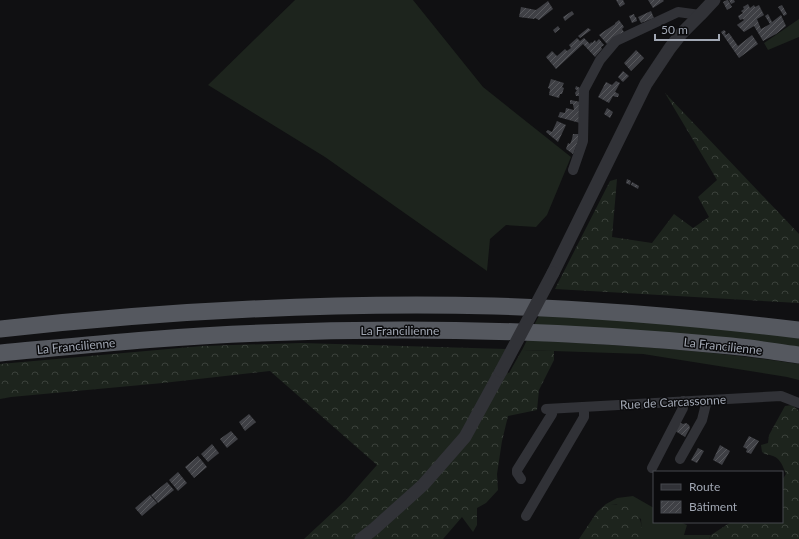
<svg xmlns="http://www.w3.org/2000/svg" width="799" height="539" font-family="Lato,sans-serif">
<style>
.grass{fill:#1d241d}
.forest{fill:url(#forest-crowns)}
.building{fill:url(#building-hatch)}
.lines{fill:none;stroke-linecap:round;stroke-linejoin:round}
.minor{stroke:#313237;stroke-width:10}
.tertiary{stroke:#313237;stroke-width:13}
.trunk{stroke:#55585f;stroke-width:17}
.tertiary-bridge{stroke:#313237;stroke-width:13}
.labels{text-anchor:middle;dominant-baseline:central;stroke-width:3;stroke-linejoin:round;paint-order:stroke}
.street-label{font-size:12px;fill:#a1a7b3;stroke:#0b0b0d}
</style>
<defs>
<pattern id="forest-crowns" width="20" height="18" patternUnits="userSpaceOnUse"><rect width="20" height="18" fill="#1d241d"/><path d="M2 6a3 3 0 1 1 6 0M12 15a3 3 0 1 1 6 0" fill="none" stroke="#3b413b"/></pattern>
<pattern id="building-hatch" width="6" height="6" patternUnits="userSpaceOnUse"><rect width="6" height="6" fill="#3f4045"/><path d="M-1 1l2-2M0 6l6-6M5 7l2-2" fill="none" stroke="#58595d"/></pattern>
</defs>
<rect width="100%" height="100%" fill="#101012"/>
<path class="grass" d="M 295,0 L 413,0 L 483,87 L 571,157 L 547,215 L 536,227 L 506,225 L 490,239 L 487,271 L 325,157 L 208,85 Z
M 799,19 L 799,37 L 768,50 L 764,43 Z
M 541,312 L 799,335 L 799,349 L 533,327 Z
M 527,340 C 618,345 709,350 799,364 L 799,380 L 787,377 L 643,354 L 522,350 Z
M 633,496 L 654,508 L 654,522 L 680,522 L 687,525 L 684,535 L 711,535 L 709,539 L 642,539 L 641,519 L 616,504 L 606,504 L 617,498 Z"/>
<path class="forest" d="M 665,93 L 799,234 L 799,303 L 555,289 L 610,181 L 617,179 L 612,237 L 652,243 L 674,214 L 693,228 L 709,217 L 698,197 L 717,180 Z
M 301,343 L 506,349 L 501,371 L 509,373 L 522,350 L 554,351 L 554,360 L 539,390 L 537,410 L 508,416 L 502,441 L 497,474 L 498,490 L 486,503 L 477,508 L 477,525 L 473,532 L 462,517 L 443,539 L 304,539 L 346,500 L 377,465 L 270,371 L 163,383 L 11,397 L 0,399 L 0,364 L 202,346 Z
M 792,405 L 798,410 L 799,412 L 799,539 L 709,539 L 711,535 L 731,522 L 782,522 L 782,480 L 786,474 C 783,467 781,459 773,456 C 768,454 767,456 762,452 L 761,445 L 768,443 L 769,435 L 785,406 Z
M 606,504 C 632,504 644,512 642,539 L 579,539 L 597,512 Z"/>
<path class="building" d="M 616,0 L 623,0 L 625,4 L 620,7 Z
M 648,0 L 663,0 L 664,1 L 653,8 Z
M 727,0 L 728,0 L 732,7 L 727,10 L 723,2 Z
M 729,0 L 734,0 L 735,2 L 731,4 Z
M 548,1 L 553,9 L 539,20 L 535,18 L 534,19 L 519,17 L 521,7 L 536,10 Z
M 748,4 L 750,8 L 754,5 L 755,7 L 759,5 L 764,15 L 757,19 L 761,29 L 770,24 L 765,16 L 768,14 L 772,22 L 781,15 L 786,26 L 776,34 L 763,41 L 754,26 L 744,32 L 737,25 L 744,20 L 743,19 L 740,20 L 738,16 L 743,13 L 741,11 L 744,9 L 743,7 Z
M 782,5 L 787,14 L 784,16 L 778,7 Z
M 572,11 L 574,14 L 565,21 L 563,17 Z
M 651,11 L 654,18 L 641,23 L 638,17 Z
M 634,14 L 635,17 L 636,17 L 637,21 L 632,23 L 629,16 Z
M 619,20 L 624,27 L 622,29 L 624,32 L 607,44 L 599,35 L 603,32 L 615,24 L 615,23 Z
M 558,26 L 560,29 L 555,33 L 553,30 Z
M 588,28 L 591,30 L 580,38 L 578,36 Z
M 724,30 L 726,32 L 725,33 L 726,35 L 729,33 L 738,46 L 752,35 L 758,44 L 739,58 L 721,32 Z
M 577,38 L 580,41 L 584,38 L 590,44 L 591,42 L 592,43 L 595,40 L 596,42 L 599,39 L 604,45 L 601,47 L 602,49 L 595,57 L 583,44 L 556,69 L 546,57 L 552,51 L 557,56 L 565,49 L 567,51 L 571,48 L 569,45 Z
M 636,50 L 644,58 L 631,71 L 624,63 Z
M 623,71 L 629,76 L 623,82 L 618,77 Z
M 551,79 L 564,83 L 562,87 L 564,88 L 562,94 L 560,94 L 559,98 L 549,95 L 550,89 L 548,88 Z
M 616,81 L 620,83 L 615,92 L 619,94 L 618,97 L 616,97 L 613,96 L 609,103 L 598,97 L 606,82 L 612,85 Z
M 576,86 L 580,88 L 580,96 L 576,96 L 575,93 L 577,90 L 575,89 Z
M 570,100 L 581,102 L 580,123 L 558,117 L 560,112 L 565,113 L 566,108 L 574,110 L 573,104 L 570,104 Z
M 607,108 L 613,112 L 610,118 L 604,114 Z
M 557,121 L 566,125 L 558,142 L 546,132 L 548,130 L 552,132 Z
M 573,134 L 579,134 L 578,142 L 573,154 L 566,149 L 568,143 L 570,144 L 572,139 Z
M 627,179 L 631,181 L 630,185 L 626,183 Z
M 632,182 L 639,186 L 638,189 L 631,185 Z
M 249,414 L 256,422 L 245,431 L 239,422 Z
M 676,420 L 683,424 L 686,423 L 689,425 L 690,428 L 685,437 L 672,429 Z
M 231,431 L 238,439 L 227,448 L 220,439 Z
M 749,436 L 759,441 L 751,454 L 746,452 L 747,449 L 743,447 Z
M 212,444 L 219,453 L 208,462 L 201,454 Z
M 720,445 L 730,451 L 722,465 L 713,460 Z
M 698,448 L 704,451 L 697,463 L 691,460 Z
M 198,456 L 207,467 L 194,478 L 185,467 Z
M 178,472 L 187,483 L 178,491 L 169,480 Z
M 167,482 L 174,490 L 158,503 L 151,495 Z
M 150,495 L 157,503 L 142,516 L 135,508 Z"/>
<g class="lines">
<path class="minor" d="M 573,170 L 583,141 L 584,90 L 600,60 L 616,41 L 678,12 L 700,15
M 546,409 L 781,396 L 799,403
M 680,459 L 702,420 L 707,400
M 652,468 L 683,408 L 683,401
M 521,479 L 517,473 L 517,470 L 552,414 L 553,409
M 526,516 L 584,417 L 584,407"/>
<path class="tertiary" d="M 553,273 L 646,84 L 670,48 L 681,34 L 700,15 L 714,0
M 361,539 L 375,528 L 423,485 L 465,437 L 501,371"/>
<path class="trunk" d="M 0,329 C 164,311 329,302 494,306 C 596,309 698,318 799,330
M 0,353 C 87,345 174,336 261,333 C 418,326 575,331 731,346 C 754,348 776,352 799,355"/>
<path class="tertiary-bridge" d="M 501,371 L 553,273"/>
</g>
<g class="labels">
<g class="street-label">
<text x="400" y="330">La Francilienne</text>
<text transform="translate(76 346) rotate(-5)">La Francilienne</text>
<text transform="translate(723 346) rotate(6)">La Francilienne</text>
<text transform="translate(673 402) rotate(-3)">Rue de Carcassonne</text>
</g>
</g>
<rect x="653" y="471" width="130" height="52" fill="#0b0b0d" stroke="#47494f"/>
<rect x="661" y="484" width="20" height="6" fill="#313237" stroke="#47494f"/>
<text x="689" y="491" font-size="12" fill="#a1a7b3">Route</text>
<rect x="661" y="501" width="20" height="12" fill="url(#building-hatch)" stroke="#47494f"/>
<text x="689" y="511" font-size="12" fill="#a1a7b3">Bâtiment</text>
<path d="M655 34v6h64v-6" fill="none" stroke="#a1a7b3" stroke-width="2"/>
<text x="661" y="34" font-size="12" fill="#a1a7b3" stroke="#0b0b0d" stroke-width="3" paint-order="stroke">50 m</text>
</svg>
